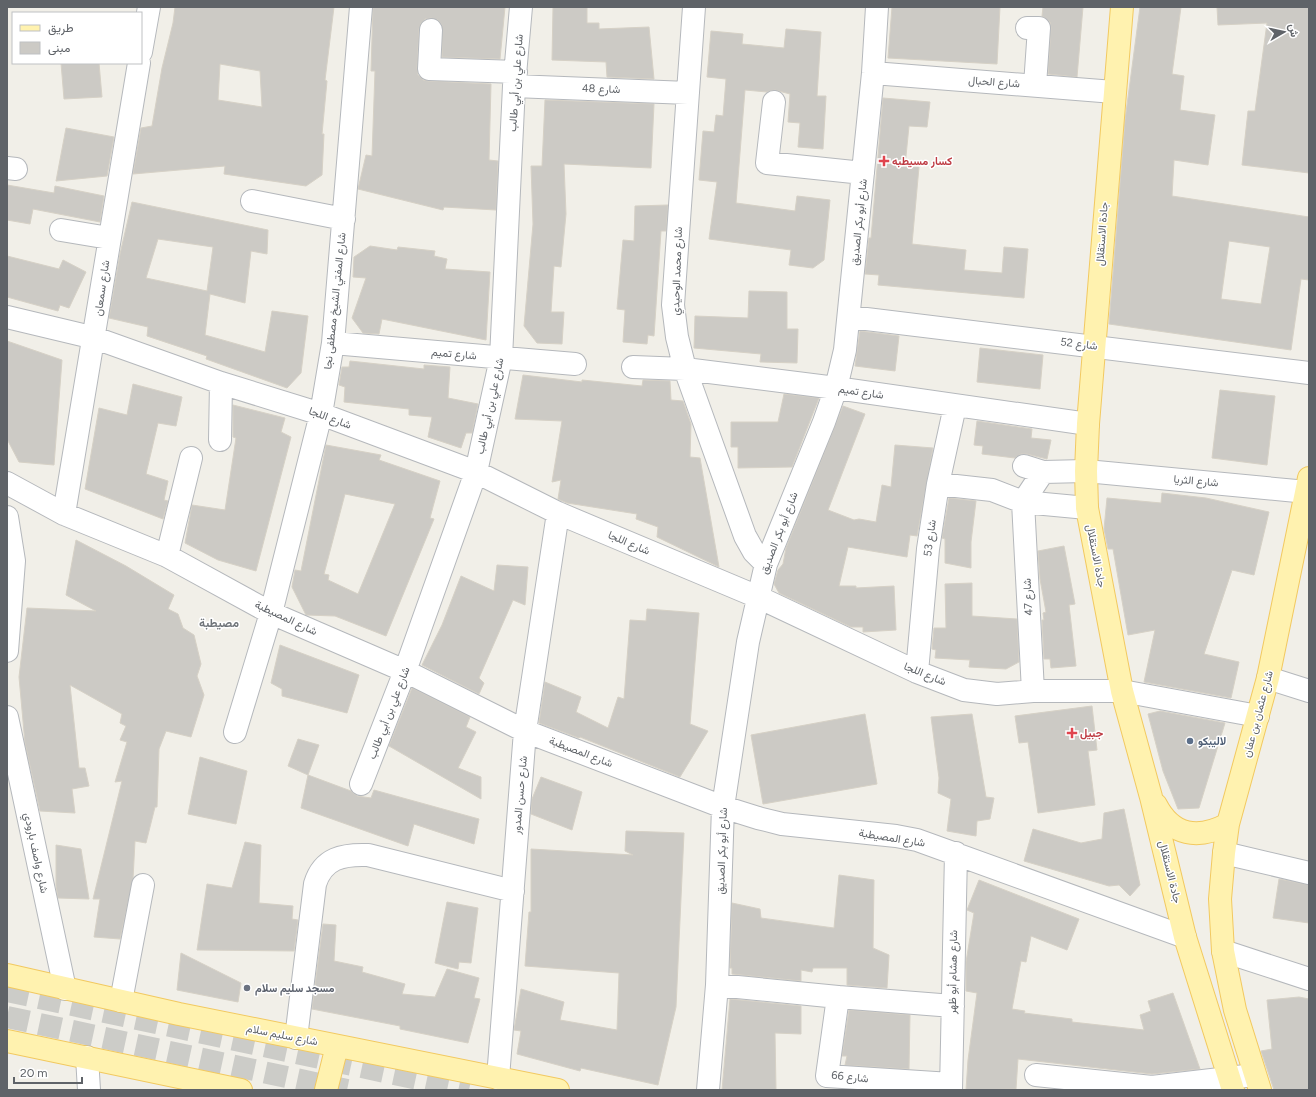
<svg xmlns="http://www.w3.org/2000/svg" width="1316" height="1097" font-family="Figtree,Vazirmatn,sans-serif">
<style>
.building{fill:#cccac5;stroke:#d6d1c6;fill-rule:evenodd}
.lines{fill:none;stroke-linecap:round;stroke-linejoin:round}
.highway-tunnel{stroke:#ccccc8;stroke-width:22;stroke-dasharray:22 11;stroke-linecap:butt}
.minor-casing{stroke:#b5b8bc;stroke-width:24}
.major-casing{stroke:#f2c960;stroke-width:24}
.minor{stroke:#fff;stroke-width:22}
.major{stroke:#fff2af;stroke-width:22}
.health-dot{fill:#e0444e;stroke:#fff;stroke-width:1.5}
.service-dot{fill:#5c6f8a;stroke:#fff;stroke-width:1.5}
.worship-dot{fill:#6b7280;stroke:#fff;stroke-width:1.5}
.labels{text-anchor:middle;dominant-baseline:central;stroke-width:3;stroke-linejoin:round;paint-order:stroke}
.street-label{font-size:11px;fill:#5f6368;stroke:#fff}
.health-label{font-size:11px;font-weight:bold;fill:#be3a42;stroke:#fff;text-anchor:start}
.service-label{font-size:11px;font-weight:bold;fill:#4e5e75;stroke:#fff;text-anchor:start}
.worship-label{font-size:11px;font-weight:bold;fill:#5b616d;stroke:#fff;text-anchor:start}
.neighbourhood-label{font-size:12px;font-weight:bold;fill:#70757a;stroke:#fff}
</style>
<rect width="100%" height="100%" fill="#f1efe8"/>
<path class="building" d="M 175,7 L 334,7 L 325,80 L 327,81 L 322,134 L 324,134 L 322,175 L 306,186 L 224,174 L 225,166 L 133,174 L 141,128 L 152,126 L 162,68 L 173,23 ZM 220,64 L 260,71 L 262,107 L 218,100 Z
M 373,7 L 505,7 L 500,59 L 442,57 L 442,25 L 438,20 L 431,18 L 425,19 L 421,23 L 419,29 L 417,68 L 418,75 L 423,80 L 428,81 L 491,84 L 489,160 L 498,161 L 496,210 L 444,207 L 443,210 L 358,189 L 366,155 L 372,156 L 375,71 L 371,71 Z
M 553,7 L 587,7 L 587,23 L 599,23 L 599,29 L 649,27 L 654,79 L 607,77 L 606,62 L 552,60 Z
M 892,7 L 1000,7 L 997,64 L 888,58 Z
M 1043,7 L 1083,7 L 1077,77 L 1048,74 L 1051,28 L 1050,22 L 1042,16 Z
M 1140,7 L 1181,7 L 1172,74 L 1184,76 L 1180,110 L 1215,115 L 1208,165 L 1174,160 L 1172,196 L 1309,217 L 1309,280 L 1301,279 L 1291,350 L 1109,324 L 1125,120 ZM 1229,241 L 1270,247 L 1261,304 L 1221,299 Z
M 1217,7 L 1309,7 L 1309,173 L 1242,165 L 1248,111 L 1255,111 L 1267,23 L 1218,25 Z
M 786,29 L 821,32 L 817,96 L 826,96 L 823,149 L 798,147 L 800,123 L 788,122 L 790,94 L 775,90 L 767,92 L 745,90 L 736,203 L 795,211 L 797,196 L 830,200 L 824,260 L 813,268 L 789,265 L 791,250 L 709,239 L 717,182 L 699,180 L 703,131 L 714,132 L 716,115 L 723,116 L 726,79 L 707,77 L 711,31 L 743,34 L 742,44 L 784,48 Z
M 61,63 L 99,63 L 102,97 L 64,99 Z
M 883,98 L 930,102 L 927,127 L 909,126 L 905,166 L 919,167 L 912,244 L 966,250 L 964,270 L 1002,273 L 1004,247 L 1028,249 L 1024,298 L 878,285 L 879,275 L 865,274 L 869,238 L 871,238 Z
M 545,100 L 654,104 L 651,168 L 564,164 L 566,214 L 561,267 L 554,266 L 551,312 L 564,312 L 562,344 L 537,343 L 524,326 L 533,224 L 531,166 L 542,166 Z
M 66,128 L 114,137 L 107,176 L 56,181 Z
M 7,185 L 54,193 L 55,186 L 104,196 L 100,222 L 33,209 L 30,224 L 7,220 Z
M 132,202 L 268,230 L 267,254 L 251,251 L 245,303 L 210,294 L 205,335 L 265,352 L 272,311 L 308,316 L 301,373 L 287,388 L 206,359 L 207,356 L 147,336 L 148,327 L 109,318 L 120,254 ZM 158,239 L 213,247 L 207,291 L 146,278 Z
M 668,205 L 666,231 L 661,231 L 654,336 L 648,335 L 647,344 L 623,342 L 625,310 L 617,309 L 623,240 L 634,241 L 635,206 Z
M 370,246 L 397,250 L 398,247 L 435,251 L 434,256 L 447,259 L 445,269 L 490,272 L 486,340 L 382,319 L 379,334 L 363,333 L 352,318 L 366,278 L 353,277 L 354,257 Z
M 7,256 L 59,269 L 63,260 L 86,272 L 69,308 L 60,305 L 58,311 L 7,297 Z
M 749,291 L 787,292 L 787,329 L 798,329 L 797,363 L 760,362 L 761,354 L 694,348 L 695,316 L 748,318 Z
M 860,331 L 899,336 L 895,371 L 855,366 Z
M 7,341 L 62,360 L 54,465 L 19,462 L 7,439 Z
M 980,348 L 1043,355 L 1040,389 L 977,382 Z
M 350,361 L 424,369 L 424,365 L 450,367 L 448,398 L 478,404 L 472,433 L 466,433 L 461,448 L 428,437 L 432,417 L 409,415 L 409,409 L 344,402 L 345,387 L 339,385 L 342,367 L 349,367 Z
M 523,375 L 582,382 L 582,380 L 642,386 L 643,380 L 670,381 L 671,400 L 683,401 L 691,424 L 690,457 L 700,458 L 719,567 L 657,537 L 658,527 L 636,519 L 637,514 L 567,503 L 558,499 L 561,480 L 552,482 L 562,421 L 515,419 Z
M 133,384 L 182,397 L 176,426 L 158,423 L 146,474 L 168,481 L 164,500 L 168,501 L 163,519 L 85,489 L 99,408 L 127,415 Z
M 1220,390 L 1275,396 L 1267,465 L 1212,458 Z
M 784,394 L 819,398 L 792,467 L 738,468 L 738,447 L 731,447 L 731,422 L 778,422 Z
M 233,405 L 285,418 L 281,432 L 291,437 L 256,571 L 218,560 L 185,543 L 192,505 L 225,510 L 236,438 L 233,437 Z
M 843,406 L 865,414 L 828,510 L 854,520 L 859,519 L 876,522 L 882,485 L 891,487 L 895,445 L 933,448 L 917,536 L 910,535 L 907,557 L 848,547 L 839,586 L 856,586 L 856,588 L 894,586 L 896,630 L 863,632 L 863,627 L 851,627 L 779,593 L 774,584 L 778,570 L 783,564 L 786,548 Z
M 977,421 L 1032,429 L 1031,438 L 1051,440 L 1047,459 L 1027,454 L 1021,454 L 1015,458 L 982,454 L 983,446 L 974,445 Z
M 326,445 L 381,455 L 379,460 L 440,481 L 430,518 L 434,519 L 386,636 L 335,616 L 306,615 L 292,587 L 295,570 L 301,571 ZM 345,494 L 395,504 L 358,594 L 328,580 L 329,575 L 324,574 Z
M 1162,493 L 1206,498 L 1269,512 L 1254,575 L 1232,570 L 1204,654 L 1239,662 L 1231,698 L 1144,682 L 1155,630 L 1128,635 L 1113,549 L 1108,549 L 1104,529 L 1107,498 L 1161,503 Z
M 949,498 L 976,501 L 971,542 L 971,568 L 945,563 L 945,539 L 942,538 Z
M 76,540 L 126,566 L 174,595 L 168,609 L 178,614 L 183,628 L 194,635 L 201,664 L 197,676 L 204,695 L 191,737 L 166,731 L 159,749 L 157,807 L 155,807 L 146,843 L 135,841 L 133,879 L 120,939 L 94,937 L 100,899 L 93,899 L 122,781 L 115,782 L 127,742 L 120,740 L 126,726 L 120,723 L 122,714 L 70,685 L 79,768 L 85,768 L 89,786 L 72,789 L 75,813 L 40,811 L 25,743 L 19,677 L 27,608 L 96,611 L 66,595 Z
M 1064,546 L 1075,604 L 1069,605 L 1076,666 L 1051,668 L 1050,659 L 1044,659 L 1042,620 L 1044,620 L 1043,613 L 1046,612 L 1040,579 L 1038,551 Z
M 497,565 L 528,567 L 525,605 L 513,600 L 479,678 L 484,683 L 479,694 L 422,665 L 442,625 L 461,576 L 494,591 Z
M 972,583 L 972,616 L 1017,619 L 1019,662 L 1006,669 L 969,667 L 970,660 L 935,658 L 936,650 L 932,649 L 934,628 L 946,628 L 945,584 Z
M 647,609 L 699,613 L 690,724 L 708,731 L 680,777 L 580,737 L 579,738 L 539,723 L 545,682 L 581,697 L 576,712 L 608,728 L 618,697 L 624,699 L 630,620 L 646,621 Z
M 280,645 L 359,675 L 347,713 L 282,696 L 282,689 L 271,683 Z
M 412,688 L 470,717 L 466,727 L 476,732 L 458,768 L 481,777 L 481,799 L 389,746 Z
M 1092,706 L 1097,750 L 1088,751 L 1095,805 L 1038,813 L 1028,742 L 1019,743 L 1015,716 Z
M 1160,711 L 1225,723 L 1199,808 L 1178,809 L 1163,771 L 1148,714 Z
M 865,714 L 877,784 L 763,804 L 751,735 Z
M 972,714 L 986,797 L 994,798 L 990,819 L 977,821 L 976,836 L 947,831 L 951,799 L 938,793 L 939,778 L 931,717 Z
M 298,739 L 319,745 L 308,775 L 288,766 Z
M 200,757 L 247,771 L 236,824 L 188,814 Z
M 308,775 L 351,791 L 357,796 L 371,798 L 374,790 L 479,819 L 474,844 L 414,824 L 408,846 L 301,808 Z
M 541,777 L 582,792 L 572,830 L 531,814 L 532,799 Z
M 1124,809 L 1140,885 L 1130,896 L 1119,885 L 1109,886 L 1024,861 L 1033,829 L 1081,843 L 1102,839 L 1104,813 Z
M 626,831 L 684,833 L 676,1007 L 658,1085 L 581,1068 L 580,1071 L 517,1054 L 521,1031 L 514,1030 L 521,989 L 564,1002 L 560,1020 L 617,1030 L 619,973 L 525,966 L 529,912 L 531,912 L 531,849 L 633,855 L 625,851 Z
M 245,842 L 261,845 L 259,903 L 293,906 L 292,919 L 298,920 L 294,951 L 197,950 L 207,884 L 232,888 Z
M 56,845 L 81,849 L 89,899 L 58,898 L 56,885 Z
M 839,875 L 874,880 L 873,948 L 889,955 L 887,988 L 847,985 L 847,968 L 813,968 L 812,972 L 801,970 L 801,981 L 732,974 L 732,968 L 730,968 L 732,903 L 760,909 L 761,918 L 834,928 Z
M 1279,879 L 1309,885 L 1309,923 L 1273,918 Z
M 979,880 L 1079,919 L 1067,950 L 1031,936 L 1026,962 L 1021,961 L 1012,1009 L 1025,1011 L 1024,1013 L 1072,1019 L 1072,1022 L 1144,1030 L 1140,1015 L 1151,1011 L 1148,1001 L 1173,993 L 1200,1069 L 1152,1074 L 1018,1059 L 1016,1089 L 966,1090 L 968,1060 L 977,993 L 966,991 L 966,962 L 974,913 L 967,910 Z
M 447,902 L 478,908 L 471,963 L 459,962 L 458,969 L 435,963 Z
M 323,924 L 336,925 L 334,961 L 363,967 L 362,972 L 405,984 L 402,994 L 435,997 L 447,969 L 479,978 L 474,998 L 480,999 L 468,1043 L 400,1029 L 400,1026 L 312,1009 Z
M 181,953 L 241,983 L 238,1002 L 177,990 Z
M 1299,997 L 1309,999 L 1309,1090 L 1274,1090 L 1261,1051 L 1272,1049 L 1267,1000 Z
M 730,999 L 801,1006 L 801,1034 L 775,1033 L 776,1090 L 722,1090 Z
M 849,1010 L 910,1015 L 909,1069 L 845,1065 L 847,1056 L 842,1056 Z"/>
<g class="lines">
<path class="highway-tunnel" d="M 7,991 L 469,1090
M 7,1017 L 347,1090"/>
<defs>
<path id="minor" d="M 694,7 L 673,305 L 677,337 L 685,369 L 745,536 L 754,552 L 766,564
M 1027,28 L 1039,28 L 1035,85
M 431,30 L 429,69 L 516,72
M 141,52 L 149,7
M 873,73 L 1114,92
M 514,86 L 688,93
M 774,102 L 767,163 L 863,173
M 7,168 L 16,169
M 252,201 L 344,219
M 61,230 L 109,238
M 7,317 L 95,338 L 221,383 L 321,414 L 476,472 L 558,513 L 758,597 L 917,672 L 964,690 L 997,694 L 1033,691 L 1122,691 L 1258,716
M 850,317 L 1309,373
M 333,343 L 575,364
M 633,367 L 685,369 L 836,388 L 1088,424
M 220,440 L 221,383
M 1024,466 L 1043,472 L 1086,471 L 1307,492
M 7,483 L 64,514 L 167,556 L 271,613 L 405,671 L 525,731 L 723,807 L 758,818 L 782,824 L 896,836 L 917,840 L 1185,937
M 938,484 L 992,490 L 1023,502 L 1087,508
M 64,514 L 139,63
M 7,517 L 14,561 L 7,651
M 167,556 L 191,458
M 917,672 L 928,549 L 938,484 L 955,406
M 1268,678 L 1309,691
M 1033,691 L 1023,502 L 1043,472
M 7,717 L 65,989
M 235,732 L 271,613 L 321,414 L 333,343 L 361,7
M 361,784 L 405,671 L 476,472 L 501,358 L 514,86 L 521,7
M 1224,853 L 1309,873
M 1223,951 L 1309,979
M 717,985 L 838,997 L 953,1006
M 838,997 L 827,1076 L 951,1084
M 121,1001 L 143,885
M 296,1038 L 315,884 C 323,858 343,854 368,855 L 513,891
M 87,1057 L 89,1090
M 1036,1075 L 1152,1087 L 1254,1075
M 498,1078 L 525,731 L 558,513
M 708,1090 L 717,985 L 723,807 L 748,642 L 766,564 L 824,422 L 836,388 L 845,350 L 873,73 L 877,7
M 951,1090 L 956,853"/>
<path id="major" d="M 1122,7 L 1088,424 L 1086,471 L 1087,508 L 1122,691 L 1151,797 L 1185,937 L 1233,1090
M 1156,805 C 1172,836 1198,840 1228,824
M 7,975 L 179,1014 L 558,1090
M 7,1041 L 241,1090
M 326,1090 L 337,1046
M 1260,1090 L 1235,1010 L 1223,951 L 1220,899 L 1224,853 L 1228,824 L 1268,678 L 1309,478"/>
</defs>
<use href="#minor" class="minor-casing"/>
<use href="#major" class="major-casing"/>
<use href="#minor" class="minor"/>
<use href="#major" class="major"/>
</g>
<g class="health-dot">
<path d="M882 155h4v4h4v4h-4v4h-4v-4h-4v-4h4z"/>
<path d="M1070 727h4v4h4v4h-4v4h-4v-4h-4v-4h4z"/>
</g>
<circle class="service-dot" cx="1190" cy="741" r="4"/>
<circle class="worship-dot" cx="247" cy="988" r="4"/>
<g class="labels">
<g class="street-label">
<text transform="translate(994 82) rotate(4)">شارع الحبال</text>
<text transform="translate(516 83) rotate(-86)">شارع علي بن أبي طالب</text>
<text transform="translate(601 89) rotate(2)">شارع 48</text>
<text transform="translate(859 222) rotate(-84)">شارع أبو بكر الصديق</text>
<text transform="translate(1102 234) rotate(-86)">جادة الاستقلال</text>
<text transform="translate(677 271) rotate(-88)">شارع محمد الوحيدي</text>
<text transform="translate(102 288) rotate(-82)">شارع سمعان</text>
<text transform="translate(335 301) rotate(-84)">شارع المفتي الشيخ مصطفى نجا</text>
<text transform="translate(1079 344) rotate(7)">شارع 52</text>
<text transform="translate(454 354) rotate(5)">شارع تميم</text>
<text transform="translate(861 392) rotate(8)">شارع تميم</text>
<text transform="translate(490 406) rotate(-78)">شارع علي بن أبي طالب</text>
<text transform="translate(330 418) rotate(20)">شارع اللجا</text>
<text transform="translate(1196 481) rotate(5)">شارع الثريا</text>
<text transform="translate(779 533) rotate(-69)">شارع أبو بكر الصديق</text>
<text transform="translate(930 538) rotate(-82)">شارع 53</text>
<text transform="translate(629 543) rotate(23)">شارع اللجا</text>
<text transform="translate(1096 556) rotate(79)">جادة الاستقلال</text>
<text transform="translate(1028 597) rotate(-93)">شارع 47</text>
<text transform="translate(286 618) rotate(25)">شارع المصيطبة</text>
<text transform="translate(925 674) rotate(22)">شارع اللجا</text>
<text transform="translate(389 713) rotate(-69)">شارع علي بن أبي طالب</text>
<text transform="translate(1258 714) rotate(-75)">شارع عثمان بن عفان</text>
<text transform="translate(581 752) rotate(21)">شارع المصيطبة</text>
<text transform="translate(520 795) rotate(-85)">شارع حسن المدور</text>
<text transform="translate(892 838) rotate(9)">شارع المصيطبة</text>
<text transform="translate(722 851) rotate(-88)">شارع أبو بكر الصديق</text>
<text transform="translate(36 853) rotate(78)">شارع واصف بارودي</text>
<text transform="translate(1170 872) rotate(76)">جادة الاستقلال</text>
<text transform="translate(953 972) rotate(-89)">شارع هشام أبو ظهر</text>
<text transform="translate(282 1035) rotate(11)">شارع سليم سلام</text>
<text transform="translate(850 1077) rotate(6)">شارع 66</text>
</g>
<g class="health-label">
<text x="892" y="161">كسار مسيطبه</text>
<text x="1080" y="733">جبيل</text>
</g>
<g class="service-label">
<text x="1198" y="741">لاليبكو</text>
</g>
<g class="worship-label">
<text x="255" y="988">مسجد سليم سلام</text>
</g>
<g class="neighbourhood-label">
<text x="219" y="623">مصيطبة</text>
</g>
</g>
<rect width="1316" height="1097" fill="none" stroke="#5f6368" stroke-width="16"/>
<rect x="12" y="12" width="130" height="52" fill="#ffffff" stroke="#bfc1c3"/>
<rect x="20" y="25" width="20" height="6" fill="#fff2af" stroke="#bfc1c3"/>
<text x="48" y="32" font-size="12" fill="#5f6368">طريق</text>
<rect x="20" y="42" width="20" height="12" fill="#cccac5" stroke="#bfc1c3"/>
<text x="48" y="52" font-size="12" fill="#5f6368">مبنى</text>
<g transform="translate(1284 32) rotate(81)" stroke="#ffffff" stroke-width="3" paint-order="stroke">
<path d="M0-3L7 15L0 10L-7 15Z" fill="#5f6368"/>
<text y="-6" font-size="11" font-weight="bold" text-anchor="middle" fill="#5f6368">ش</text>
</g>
<path d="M14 1077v6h68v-6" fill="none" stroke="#5f6368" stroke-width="2"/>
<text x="20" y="1077" font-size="12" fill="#5f6368" stroke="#ffffff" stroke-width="3" paint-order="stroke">20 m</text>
</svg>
